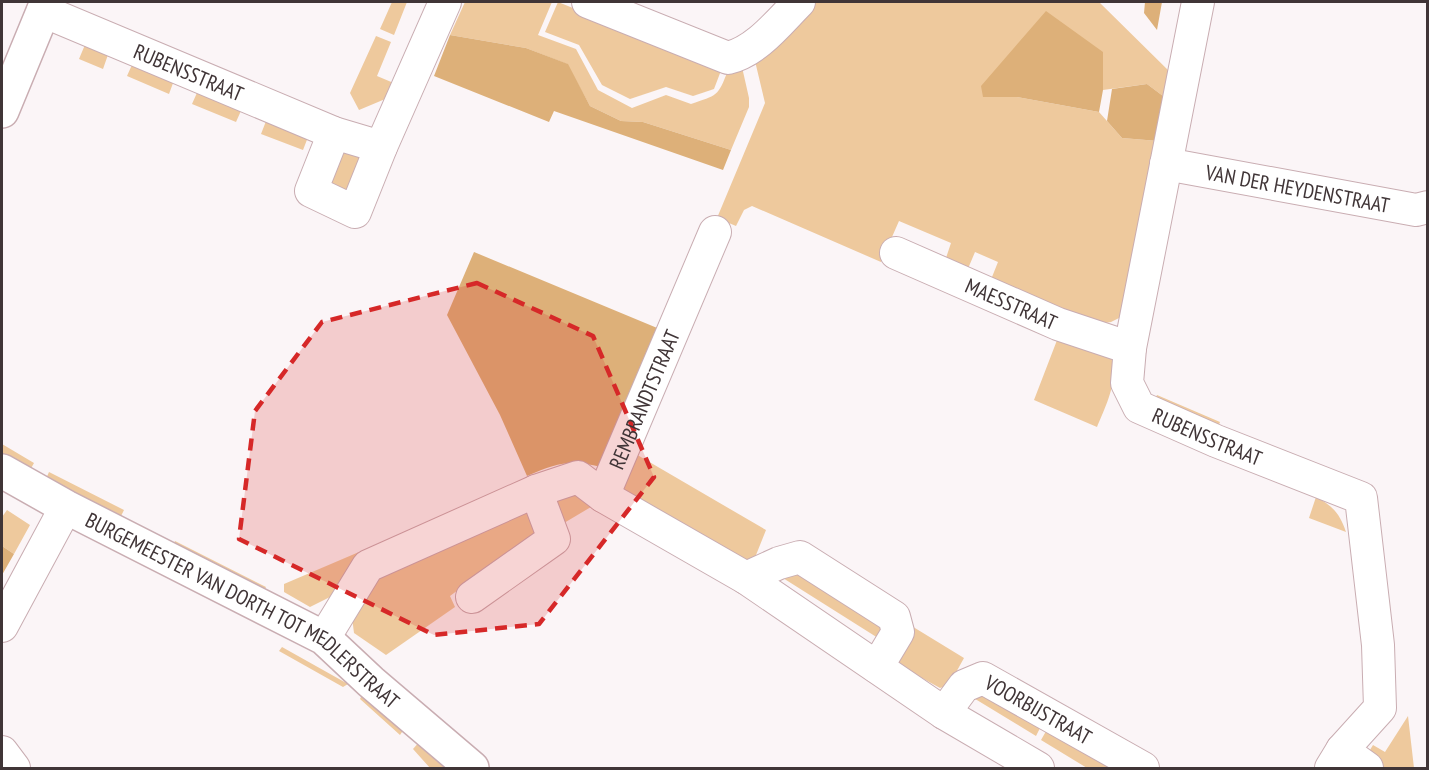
<svg xmlns="http://www.w3.org/2000/svg" width="1429" height="770" font-family="'PT Sans Narrow',sans-serif">
<style>
.green{fill:#eec99d}
.forest{fill:#ddb079}
.lines{fill:none;stroke-linecap:round;stroke-linejoin:round}
.street-casing{stroke:#c9adb2;stroke-width:34}
.secondary-casing{stroke:#c9adb2;stroke-width:36}
.street{stroke:#fff;stroke-width:32}
.secondary{stroke:#fff;stroke-width:33}
.marked{fill:#d62828;fill-opacity:0.2;stroke:#d62828;stroke-width:4.5;stroke-dasharray:12 8;stroke-linejoin:round}
.labels{text-anchor:middle;dominant-baseline:central;stroke-width:4.5;stroke-linejoin:round;paint-order:stroke}
.street-label{font-size:21px;fill:#403537;stroke:#fff}
</style>
<rect width="100%" height="100%" fill="#fbf5f7"/>
<path class="green" d="M 392,2 L 407,2 L 394,35 L 380,29 Z
M 465,2 L 552,2 L 538,35 L 576,49 L 598,90 L 632,108 L 666,95 L 691,104 C 717,95 718,97 728,70 L 742,67 L 749,98 L 749,107 L 731,150 L 643,122 L 621,121 L 590,106 L 567,64 L 526,48 L 450,35 Z
M 558,2 L 722,68 L 714,89 L 693,96 L 666,87 L 630,99 L 602,85 L 579,45 L 545,32 Z
M 813,2 L 1099,2 L 1171,73 L 1167,99 L 1147,84 L 1103,90 L 1103,52 L 983,97 L 1017,97 L 1099,112 L 1122,138 L 1158,141 L 1123,316 L 1111,322 L 1099,324 L 990,282 L 998,262 L 975,252 L 967,271 L 945,261 L 951,243 L 899,221 L 881,262 L 752,206 L 744,210 L 736,226 L 717,218 L 765,103 L 755,61 Z
M 376,36 L 391,42 L 377,76 L 396,84 L 390,97 L 359,110 L 350,93 Z
M 87,40 L 110,49 L 103,69 L 79,59 Z
M 135,58 L 176,75 L 169,94 L 127,76 Z
M 200,86 L 244,104 L 236,122 L 192,104 Z
M 268,116 L 310,132 L 303,150 L 261,134 Z
M 344,141 L 355,147 L 363,162 L 353,190 L 343,195 L 331,190 L 329,179 Z
M 1059,335 C 1069,338 1097,344 1104,349 C 1126,366 1105,408 1097,427 L 1034,400 Z
M 1157,395 L 1220,422 L 1217,430 L 1153,403 Z
M 2,444 L 34,463 L 29,472 L 2,456 Z
M 634,453 L 766,530 L 754,560 L 747,565 L 625,492 L 622,479 Z
M 49,472 L 124,510 L 119,520 L 45,481 Z
M 565,491 L 582,494 L 596,504 L 564,523 L 552,498 Z
M 1316,497 C 1333,506 1340,514 1346,532 L 1309,518 Z
M 526,508 L 537,531 L 450,596 L 455,607 L 386,655 L 354,633 L 351,609 L 374,572 Z
M 7,510 L 30,525 L 14,554 L 2,546 L 2,517 Z
M 175,541 L 266,587 L 263,593 L 171,550 Z
M 359,552 L 330,597 L 310,607 L 284,592 L 284,584 Z
M 785,564 L 882,628 L 878,638 L 775,573 Z
M 910,625 L 964,658 L 949,685 L 940,688 L 895,663 Z
M 282,647 L 348,684 L 343,687 L 279,651 Z
M 971,689 L 1043,722 L 1036,736 L 967,694 Z
M 362,695 L 406,726 L 400,735 L 360,699 Z
M 1408,716 L 1414,768 L 1365,768 L 1365,758 L 1373,745 L 1385,752 Z
M 1049,726 L 1117,768 L 1087,768 L 1041,740 Z
M 420,741 L 448,768 L 430,768 L 413,749 Z"/>
<path class="forest" d="M 1145,2 L 1162,2 L 1157,30 L 1144,13 Z
M 1046,11 L 1103,52 L 1103,90 L 1099,112 L 1017,97 L 983,97 L 981,86 Z
M 450,35 L 526,48 L 568,64 L 590,106 L 621,121 L 643,122 L 731,150 L 723,170 L 554,111 L 549,122 L 434,76 Z
M 1147,84 L 1167,99 L 1158,141 L 1122,138 L 1107,121 L 1112,89 Z
M 474,252 L 662,330 L 608,469 C 572,459 560,462 527,476 L 500,415 L 447,315 Z
M 2,546 L 14,554 L 2,575 Z"/>
<g class="lines">
<defs>
<g id="street">
<path d="M 588,2 L 728,58 C 757,51 779,22 799,2"/>
<path id="s1" d="M 1198,2 L 1130,348 L 1127,383 L 1139,407 L 1216,441 L 1361,498 L 1378,645 L 1380,708 L 1342,750 L 1331,768"/>
<path id="s2" d="M 43,11 L 334,133 L 381,147"/>
<path d="M 334,133 L 311,191 L 355,212 L 381,147 L 445,2"/>
<path id="s3" d="M 1166,164 L 1416,210 L 1428,207"/>
<path id="s4" d="M 896,253 L 1058,324 L 1130,348"/>
<path id="s5" d="M 603,496 L 715,232"/>
<path d="M 746,578 L 779,563 L 800,557 L 894,617 L 898,632 L 877,667"/>
<path d="M 472,597 L 554,539 L 536,491"/>
<path d="M 2,626 L 66,507"/>
<path d="M 324,638 L 368,566 L 536,491 L 578,477 L 603,496 L 746,578 L 944,713 L 1038,768"/>
<path id="s6" d="M 944,713 L 964,686 L 983,678 L 1143,768"/>
<path d="M 1342,750 L 1367,768"/>
<path d="M 2,752 L 14,768"/>
</g>
<g id="secondary">
<path d="M 2,111 L 47,2"/>
<path id="s7" d="M 2,471 L 66,507 L 324,638 L 371,682 L 472,768"/>
</g>
</defs>
<use href="#street" class="street-casing"/>
<use href="#secondary" class="secondary-casing"/>
<use href="#street" class="street"/>
<use href="#secondary" class="secondary"/>
</g>
<path class="marked" d="M 477,283 L 593,336 L 654,477 L 539,624 L 434,635 L 239,539 L 255,411 L 322,322 Z"/>
<g class="labels">
<g class="street-label">
<text stroke="none"><textPath href="#s2" startOffset="158">RUBENSSTRAAT</textPath></text>
<text stroke="none"><textPath href="#s3" startOffset="134">VAN DER HEYDENSTRAAT</textPath></text>
<text stroke="none"><textPath href="#s4" startOffset="126">MAESSTRAAT</textPath></text>
<text stroke="none"><textPath href="#s5" startOffset="105">REMBRANDTSTRAAT</textPath></text>
<text stroke="none"><textPath href="#s1" startOffset="489">RUBENSSTRAAT</textPath></text>
<text stroke="none"><textPath href="#s7" startOffset="279">BURGEMEESTER VAN DORTH TOT MEDLERSTRAAT</textPath></text>
<text stroke="none"><textPath href="#s6" startOffset="118">VOORBIJSTRAAT</textPath></text>
</g>
</g>
<rect width="1429" height="770" fill="none" stroke="#403537" stroke-width="6"/>
</svg>
